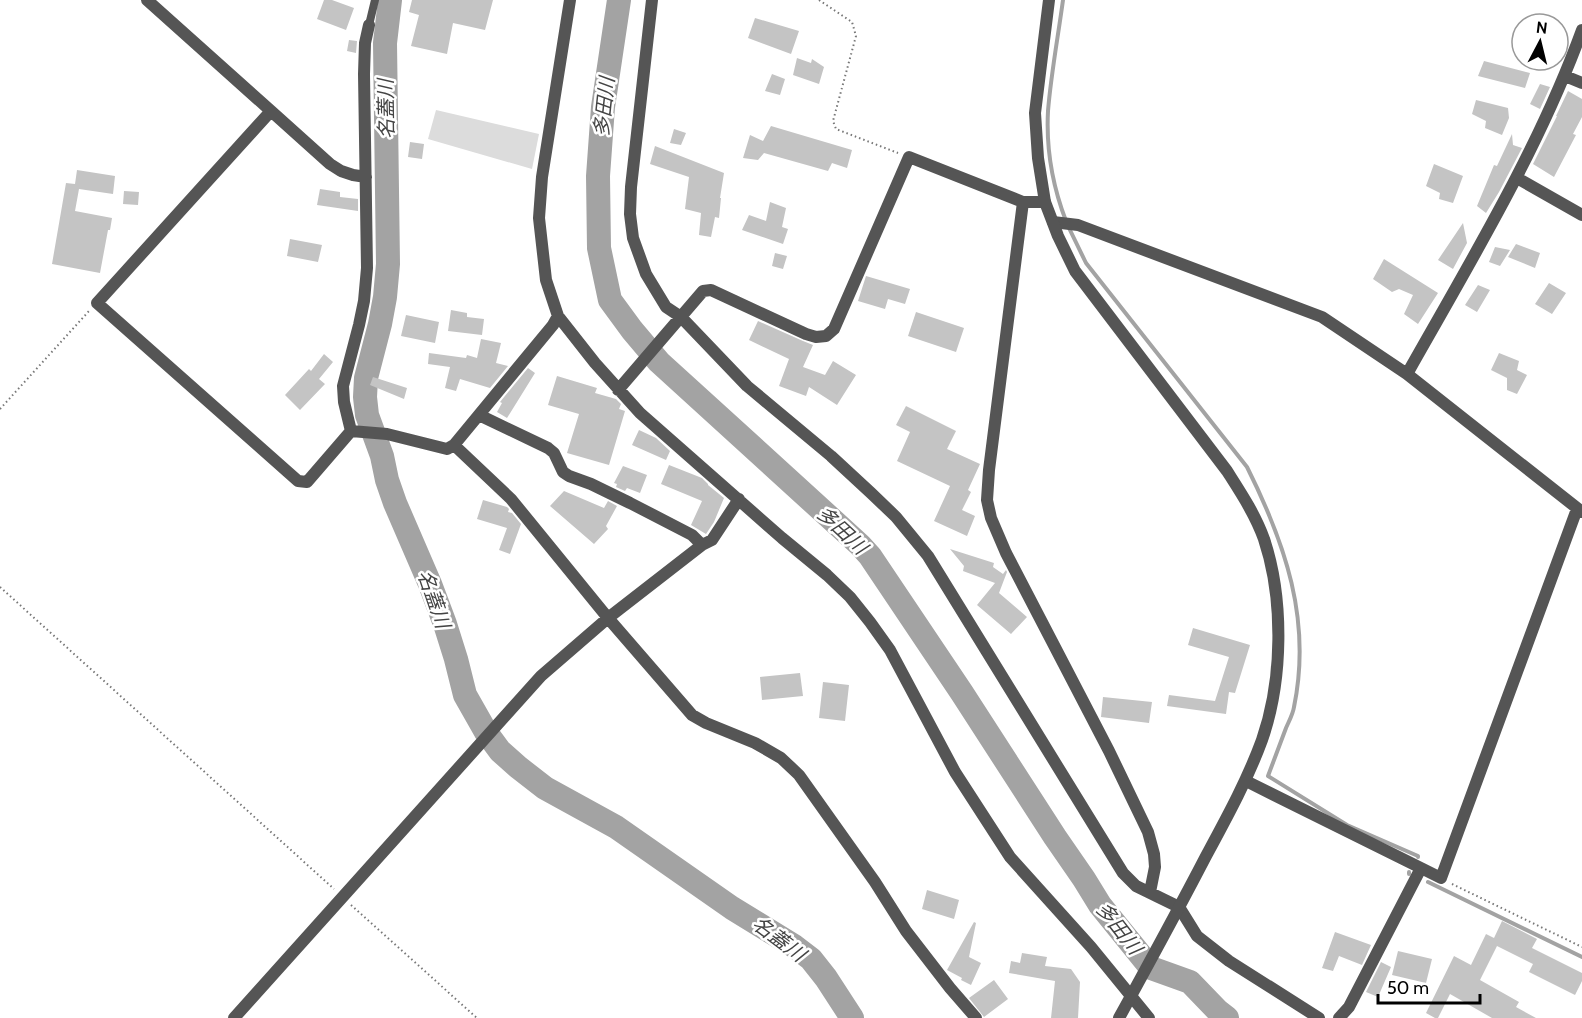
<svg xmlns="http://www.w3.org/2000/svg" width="1582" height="1018" font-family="Cabin,'Noto Sans JP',sans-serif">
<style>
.green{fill:#dcdcdc}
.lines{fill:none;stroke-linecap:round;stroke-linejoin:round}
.stream{stroke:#a3a3a3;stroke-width:4}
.river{stroke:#a3a3a3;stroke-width:24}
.building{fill:#c4c4c4}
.path{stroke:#777;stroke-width:2;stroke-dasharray:1.5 3;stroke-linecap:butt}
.service{stroke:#555;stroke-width:8}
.minor{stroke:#555;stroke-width:12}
.tertiary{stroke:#555;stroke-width:12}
.labels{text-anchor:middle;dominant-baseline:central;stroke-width:5;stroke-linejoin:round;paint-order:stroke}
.water-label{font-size:20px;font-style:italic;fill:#444;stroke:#fff}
</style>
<rect width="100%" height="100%" fill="#fff"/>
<path class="green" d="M 436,110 L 539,134 L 532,169 L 428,139 Z"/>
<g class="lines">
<path class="stream" d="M 1063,0 C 1058,37 1051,74 1048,111 C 1046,148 1053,187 1066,221
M 1069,228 L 1086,263 L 1247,467 C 1285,543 1312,620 1294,707 C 1293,714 1289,721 1286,728 C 1280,744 1274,760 1268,776 L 1347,825 L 1418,856 L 1418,857
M 1409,872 L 1409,874
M 1428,882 L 1582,957"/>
<path class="river" d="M 390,0 L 385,43 L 388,264 L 385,297 L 380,324 L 366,378 L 365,397 L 367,415 L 382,456 L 387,480 L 395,503 L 430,584 L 445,624 L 456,659 L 465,695 L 486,732 L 500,751 L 518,767 L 545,788 L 616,827 L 732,908 L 794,946 L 811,959 L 826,978 L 852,1018
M 619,0 L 603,107 L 598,176 L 599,248 L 610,300 L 632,330 L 659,362 L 860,545 L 870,556 L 962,693 L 1055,837 L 1084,879 L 1100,905 L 1151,968 L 1190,982 L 1218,1011 L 1227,1018"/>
</g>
<path class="building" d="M 324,0 L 332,0 L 354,8 L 346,30 L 317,19 Z
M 412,0 L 493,0 L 485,30 L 453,23 L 447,54 L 411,46 L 419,15 L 409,12 Z
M 755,18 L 799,31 L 791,54 L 748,38 Z
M 349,40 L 357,41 L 356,53 L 347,51 Z
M 797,58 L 811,63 L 812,59 L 824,67 L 819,84 L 793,75 Z
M 1484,61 L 1530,73 L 1525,88 L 1478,76 Z
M 772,74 L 785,79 L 780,95 L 765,91 Z
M 1540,84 L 1550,87 L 1540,109 L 1530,104 Z
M 1568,91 L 1582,99 L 1582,117 L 1573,134 L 1576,135 L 1554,177 L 1533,164 L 1557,116 L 1556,116 Z
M 1476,100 L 1508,108 L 1509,118 L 1502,135 L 1485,128 L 1486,121 L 1472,114 Z
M 771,126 L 852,150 L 847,168 L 832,163 L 828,171 L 764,153 L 758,160 L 743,158 L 750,135 L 763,141 Z
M 674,129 L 686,133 L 681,145 L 670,143 Z
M 1512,134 L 1513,145 L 1522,148 L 1499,192 L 1486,213 L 1477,206 L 1494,165 L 1497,166 Z
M 410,142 L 424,144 L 422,159 L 408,157 Z
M 655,146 L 724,173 L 720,198 L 721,198 L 719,218 L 715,217 L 711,237 L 699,235 L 701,213 L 685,209 L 689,177 L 650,164 Z
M 1434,164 L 1463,176 L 1453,203 L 1439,199 L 1440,193 L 1426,186 Z
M 77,170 L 115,176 L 113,194 L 79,189 L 75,211 L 112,218 L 110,230 L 108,230 L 100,273 L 52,264 L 66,183 L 75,184 Z
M 320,189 L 340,192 L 340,197 L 358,199 L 358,211 L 317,205 Z
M 124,191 L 139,192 L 138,205 L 123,204 Z
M 770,202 L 786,208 L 782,227 L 788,229 L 783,244 L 742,230 L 749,215 L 766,221 Z
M 1463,223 L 1467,243 L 1453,269 L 1438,260 Z
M 290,239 L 322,245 L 318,262 L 287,256 Z
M 1516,244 L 1540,253 L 1535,268 L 1508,257 Z
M 1495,247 L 1510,250 L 1500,266 L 1489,262 Z
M 775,253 L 787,256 L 783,269 L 772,266 Z
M 1384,259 L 1438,293 L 1418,324 L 1404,314 L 1413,295 L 1399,289 L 1392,292 L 1373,279 Z
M 866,276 L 910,289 L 905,304 L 888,299 L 885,309 L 858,301 Z
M 1549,283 L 1566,293 L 1552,314 L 1535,304 Z
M 1478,285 L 1490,290 L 1477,312 L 1465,305 Z
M 451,310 L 467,313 L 467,317 L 484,319 L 482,335 L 448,331 Z
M 916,312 L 964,328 L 956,352 L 908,336 Z
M 406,315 L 439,322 L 435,343 L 401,336 Z
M 758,321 L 803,341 L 813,345 L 803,367 L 825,375 L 833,361 L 856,375 L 837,405 L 809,387 L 806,396 L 779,386 L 789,359 L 749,340 Z
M 481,339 L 501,343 L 496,363 L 508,366 L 490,388 L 460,379 L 456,391 L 445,388 L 450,367 L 428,364 L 429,353 L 466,358 L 467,355 L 477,358 Z
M 1499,353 L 1519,361 L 1517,370 L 1527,375 L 1517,394 L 1507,390 L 1507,378 L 1491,370 Z
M 324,354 L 333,362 L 319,379 L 325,384 L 300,410 L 285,395 L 309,369 L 311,371 Z
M 528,368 L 535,373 L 507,418 L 497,412 L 502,403 L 500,402 Z
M 557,376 L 597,388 L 595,393 L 616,399 L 621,404 L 619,409 L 625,411 L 609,465 L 567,453 L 579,414 L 548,405 Z
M 373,377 L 407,388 L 404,399 L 370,385 Z
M 906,406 L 956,431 L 947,449 L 980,464 L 968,490 L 971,492 L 962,510 L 975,516 L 967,536 L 934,521 L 950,486 L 897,461 L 910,432 L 896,425 Z
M 639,430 L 656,438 L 670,451 L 666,460 L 632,445 Z
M 669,465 L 702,478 L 708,484 L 708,485 L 724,498 L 714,522 L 706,534 L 691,525 L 702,501 L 661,484 Z
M 623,466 L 647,475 L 640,493 L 627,488 L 625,491 L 616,487 L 617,484 L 614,483 Z
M 564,491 L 604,508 L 608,501 L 617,506 L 606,526 L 608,529 L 594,544 L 550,506 Z
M 483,500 L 507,507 L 509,509 L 508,512 L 512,513 L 521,524 L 510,554 L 499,550 L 507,528 L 477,519 Z
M 950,549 L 994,563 L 993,567 L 1003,574 L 1006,570 L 1007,572 L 999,593 L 1027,617 L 1011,634 L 977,605 L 995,583 L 963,571 L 964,566 Z
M 1193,628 L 1250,645 L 1235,693 L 1229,692 L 1226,714 L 1167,706 L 1169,695 L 1215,701 L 1229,657 L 1188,645 Z
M 800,673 L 803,696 L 762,700 L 760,677 Z
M 823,682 L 849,685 L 845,721 L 819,718 Z
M 1103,697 L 1152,702 L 1149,723 L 1101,717 Z
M 927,890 L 959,900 L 954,919 L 922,909 Z
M 1502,921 L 1537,939 L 1532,948 L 1582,973 L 1582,981 L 1575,995 L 1529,972 L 1533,964 L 1497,946 L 1480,980 L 1519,1002 L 1516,1007 L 1536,1018 L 1492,1018 L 1450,994 L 1438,1018 L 1435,1018 L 1426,1013 L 1454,956 L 1471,965 L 1486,934 L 1494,938 Z
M 974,922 L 976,923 L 969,957 L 981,963 L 971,985 L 961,980 L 962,978 L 947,970 Z
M 1335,932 L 1371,945 L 1362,965 L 1339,956 L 1333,971 L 1322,968 Z
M 1398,951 L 1432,959 L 1426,983 L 1392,975 Z
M 1022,953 L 1047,957 L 1045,966 L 1071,969 L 1080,982 L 1078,1018 L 1051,1018 L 1055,981 L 1009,973 L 1011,961 L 1020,963 Z
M 1381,962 L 1391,967 L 1378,997 L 1366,992 Z
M 994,980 L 1008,999 L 984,1017 L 969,998 Z"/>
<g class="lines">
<path class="path" d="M 819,0 L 852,22 L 856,36 L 833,121 L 836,129 L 898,153
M 0,409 L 89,311
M 0,587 L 334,889
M 1452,884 L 1582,947
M 351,905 L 477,1018"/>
<path class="service" d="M 369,25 L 375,0"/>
<path class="minor" d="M 147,0 L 271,111 L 97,303 L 298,481 L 307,482 L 351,431 L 387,434 L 447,449 L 454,445 L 553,325 L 558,316
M 570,0 L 542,177 L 539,218 L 546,280 L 558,316 L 595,363 L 640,413 L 782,538 L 827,575 L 850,597 L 870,622 L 890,650 L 955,772 L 1010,857 L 1091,947 L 1149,1018
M 652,0 L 631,187 L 630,214 L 633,238 L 646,274 L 666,307 L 681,317 L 747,386 L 831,456 L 871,493 L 896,517 L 928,556 L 1123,873 L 1136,886 L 1179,907 L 1197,936 L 1229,961 L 1319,1018
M 1565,76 L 1582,83
M 271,111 L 330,164 L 341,171 L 353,175 L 366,177
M 1517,178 L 1582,215
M 1045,202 L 1023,202 L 989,470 L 987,500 L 991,518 L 1006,553 L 1109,751 L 1148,832 L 1154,854 L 1155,867 L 1150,892
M 1053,222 L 1078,225 L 1322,317 L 1407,374 L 1582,512
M 1407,374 C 1470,262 1538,151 1582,30
M 618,390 L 703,291 L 711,290 L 806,334 L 816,337 L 826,336 L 834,329 L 909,157 L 1023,202
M 479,415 L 548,448 L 554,453 L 563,472 L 569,476 L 591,484 L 630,503 L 692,535 L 702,545
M 351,431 L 344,402 L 343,386 L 359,325 L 364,301 L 367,268 L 364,74 L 365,43 L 369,25
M 454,445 L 511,499 L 608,618 L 692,715 L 706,723 L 755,743 L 781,758 L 799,775 L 875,882 L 906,931 L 950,988 L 976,1018
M 1246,781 L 1421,868
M 234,1018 L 541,676 L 608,618 L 702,545 L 712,540 L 739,499
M 1339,1018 L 1349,1007 L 1421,868 L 1441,878 L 1577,509"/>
<path class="tertiary" d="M 1049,0 L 1035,113 L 1038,158 L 1045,202 L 1058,236 L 1075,271 L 1227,471 C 1241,493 1255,514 1264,539 C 1284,599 1283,680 1262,740 C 1247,781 1226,819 1205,858 C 1177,912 1148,965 1119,1018"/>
</g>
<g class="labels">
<g class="water-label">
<text transform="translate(604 107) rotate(-84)">多田川</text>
<text transform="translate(386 109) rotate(-91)">名蓋川</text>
<text transform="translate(842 530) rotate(43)">多田川</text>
<text transform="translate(434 599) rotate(71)">名蓋川</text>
<text transform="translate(1119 928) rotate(52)">多田川</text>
<text transform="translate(779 939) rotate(37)">名蓋川</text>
</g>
</g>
<g transform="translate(1540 42) rotate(7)"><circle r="28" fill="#ffffff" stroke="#999999" stroke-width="1.5"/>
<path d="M0-4.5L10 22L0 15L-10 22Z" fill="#000000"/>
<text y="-9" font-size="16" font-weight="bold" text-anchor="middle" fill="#000000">N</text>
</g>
<path d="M1378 994v9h102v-9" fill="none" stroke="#000000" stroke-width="3"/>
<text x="1387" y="994" font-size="18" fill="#000000" stroke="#ffffff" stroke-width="4.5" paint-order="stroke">50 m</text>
</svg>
